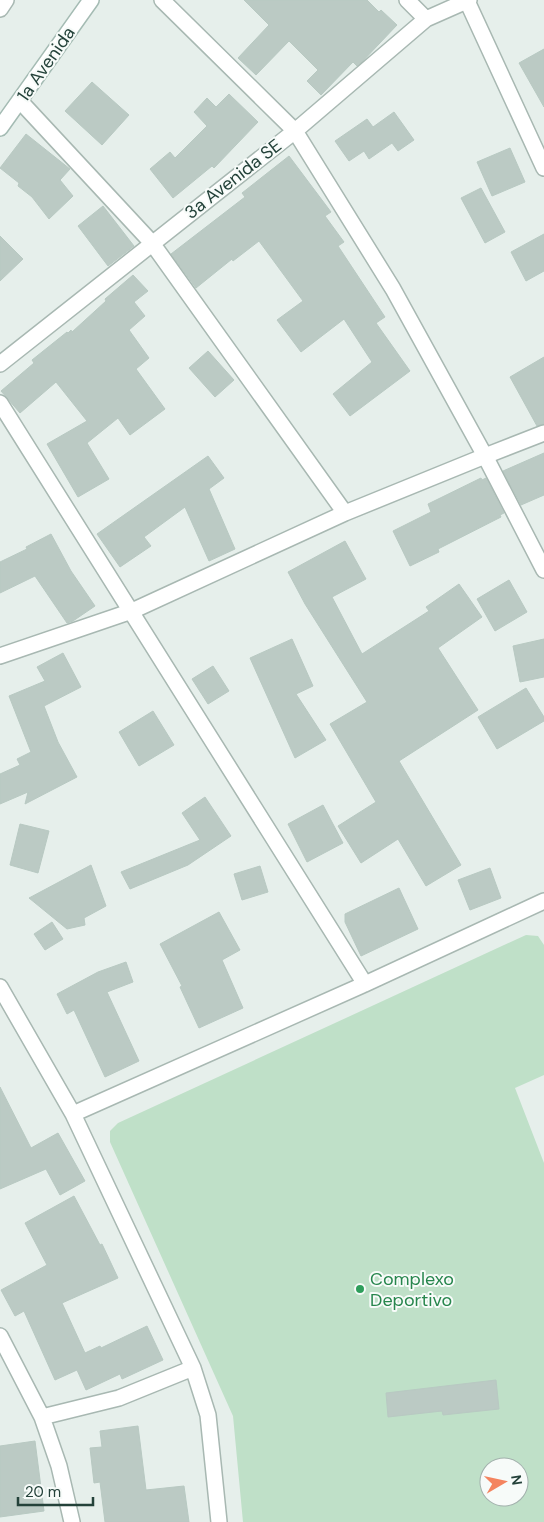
<svg xmlns="http://www.w3.org/2000/svg" width="544" height="1522" font-family="'DM Sans',sans-serif">
<style>
.green{fill:#bfe0c8;fill-rule:evenodd}
.building{fill:#bbcac4;stroke:#b8c9c2}
.lines{fill:none;stroke-linecap:round;stroke-linejoin:round}
.street-casing{stroke:#a8b8b2;stroke-width:18}
.secondary-casing{stroke:#a4bbb3;stroke-width:18}
.street{stroke:#fff;stroke-width:15}
.secondary{stroke:#fff;stroke-width:15}
.leisure-dot{fill:#2e9e5b;stroke:#f7fbf9;stroke-width:2}
.labels{text-anchor:middle;dominant-baseline:central;stroke-width:4;stroke-linejoin:round;paint-order:stroke}
.street-label{font-size:18px;fill:#24423a;stroke:#f7fbf9}
.leisure-label{font-size:18px;fill:#27864d;stroke:#f7fbf9;text-anchor:start}
</style>
<rect width="100%" height="100%" fill="#e6efeb"/>
<path class="green" d="M 526,935 L 538,936 L 544,945 L 544,1075 L 515,1088 L 544,1163 L 544,1522 L 243,1522 L 233,1416 L 110,1142 L 110,1131 L 118,1123 ZM 489,1467 L 519,1467 L 519,1497 L 489,1497 Z"/>
<path class="building" d="M 244,0 L 367,0 L 379,12 L 381,10 L 397,25 L 361,63 L 357,66 L 353,62 L 321,95 L 307,81 L 318,70 L 289,41 L 256,75 L 238,58 L 269,25 Z
M 544,49 L 544,107 L 519,63 Z
M 92,82 L 129,115 L 102,145 L 65,111 Z
M 229,94 L 258,122 L 214,168 L 212,166 L 173,198 L 150,169 L 170,152 L 175,158 L 207,126 L 194,112 L 207,98 L 216,107 Z
M 394,112 L 414,140 L 398,151 L 392,143 L 369,159 L 364,151 L 349,161 L 335,141 L 367,119 L 373,127 Z
M 26,134 L 70,169 L 60,180 L 73,196 L 49,219 L 32,197 L 18,186 L 19,183 L 0,168 Z
M 510,148 L 525,182 L 492,196 L 477,162 Z
M 289,156 L 331,212 L 325,216 L 344,242 L 338,246 L 385,317 L 376,323 L 410,371 L 350,416 L 333,394 L 372,362 L 344,319 L 301,352 L 277,320 L 303,301 L 259,241 L 233,261 L 232,259 L 196,288 L 171,254 L 245,197 L 242,193 Z
M 481,188 L 505,232 L 485,243 L 461,198 Z
M 103,206 L 134,246 L 108,266 L 78,226 Z
M 544,234 L 544,271 L 526,281 L 511,252 Z
M 0,236 L 23,259 L 0,281 Z
M 133,275 L 148,291 L 134,302 L 145,316 L 129,330 L 149,358 L 136,369 L 165,409 L 130,435 L 118,418 L 87,443 L 109,479 L 78,497 L 47,444 L 87,421 L 56,382 L 20,413 L 1,391 L 34,363 L 32,360 L 67,332 L 68,333 L 71,330 L 72,332 L 106,301 L 105,299 Z
M 208,351 L 234,380 L 215,397 L 189,368 Z
M 544,357 L 544,424 L 537,426 L 510,377 Z
M 544,453 L 544,495 L 521,505 L 503,471 Z
M 208,456 L 224,478 L 209,489 L 235,549 L 209,561 L 185,507 L 144,537 L 151,546 L 120,567 L 97,534 Z
M 481,478 L 482,480 L 486,478 L 504,513 L 500,515 L 501,517 L 438,549 L 439,552 L 410,566 L 393,531 L 431,512 L 428,504 Z
M 51,534 L 71,571 L 95,606 L 73,621 L 67,623 L 35,576 L 0,593 L 0,562 L 27,549 L 26,547 Z
M 345,541 L 366,579 L 332,597 L 362,654 L 429,611 L 426,607 L 459,584 L 482,617 L 438,648 L 478,710 L 399,761 L 461,865 L 426,886 L 398,839 L 361,863 L 338,826 L 376,802 L 330,724 L 367,702 L 305,604 L 288,572 Z
M 509,580 L 527,612 L 495,631 L 477,599 Z
M 292,639 L 313,686 L 296,694 L 326,740 L 295,758 L 250,658 Z
M 544,639 L 544,677 L 520,682 L 513,646 Z
M 63,653 L 81,687 L 44,706 L 58,742 L 77,777 L 25,804 L 28,792 L 0,804 L 0,774 L 20,765 L 17,759 L 31,752 L 9,696 L 45,681 L 37,667 Z
M 213,666 L 229,691 L 208,704 L 192,679 Z
M 526,688 L 544,717 L 544,721 L 497,749 L 478,717 Z
M 153,711 L 174,745 L 139,766 L 119,732 Z
M 205,797 L 231,836 L 188,865 L 130,889 L 121,872 L 200,840 L 182,813 Z
M 323,805 L 343,843 L 307,862 L 288,824 Z
M 20,824 L 49,831 L 38,873 L 10,865 Z
M 91,865 L 106,906 L 84,918 L 85,925 L 67,929 L 29,898 Z
M 260,866 L 268,892 L 242,900 L 234,874 Z
M 490,868 L 501,898 L 470,910 L 458,880 Z
M 399,888 L 418,929 L 361,956 L 345,922 L 345,914 Z
M 219,912 L 240,950 L 222,960 L 243,1008 L 199,1028 L 180,987 L 182,986 L 160,944 Z
M 52,922 L 63,939 L 45,950 L 34,934 Z
M 126,962 L 133,982 L 107,992 L 139,1061 L 105,1077 L 74,1010 L 67,1014 L 57,994 L 98,972 Z
M 0,1087 L 31,1148 L 58,1133 L 85,1181 L 60,1195 L 46,1169 L 0,1189 Z
M 74,1196 L 100,1245 L 102,1244 L 118,1278 L 62,1303 L 85,1353 L 100,1346 L 101,1348 L 147,1326 L 163,1360 L 122,1379 L 120,1374 L 86,1390 L 77,1370 L 55,1380 L 24,1311 L 15,1316 L 1,1290 L 47,1265 L 25,1223 Z
M 496,1380 L 499,1409 L 443,1415 L 442,1411 L 388,1417 L 386,1393 Z
M 138,1426 L 146,1490 L 184,1486 L 189,1522 L 105,1522 L 100,1482 L 94,1483 L 90,1448 L 102,1447 L 100,1431 Z
M 35,1441 L 44,1511 L 0,1517 L 0,1446 Z"/>
<g class="lines">
<defs>
<path id="street" d="M 162,0 L 295,131 L 393,289 L 485,456 L 544,570
M 407,0 L 426,19
M 467,1 L 544,168
M 0,9 L 6,0
M 20,101 L 152,243 L 345,513
M 0,364 L 295,131 L 426,19 L 469,0
M 0,403 L 365,984
M 0,656 L 132,611 L 345,513 L 485,456 L 544,433
M 0,987 L 73,1114 L 193,1368 L 208,1415 L 219,1522
M 73,1114 L 365,984 L 544,901
M 0,1336 L 42,1417 L 59,1466 L 72,1522
M 42,1417 L 119,1398 L 193,1368"/>
<path id="secondary" d="M 0,128 L 91,0"/>
</defs>
<use href="#street" class="street-casing"/>
<use href="#secondary" class="secondary-casing"/>
<use href="#street" class="street"/>
<use href="#secondary" class="secondary"/>
</g>
<circle class="leisure-dot" cx="360" cy="1289" r="5"/>
<g class="labels">
<g class="street-label">
<text transform="translate(46 64) rotate(-55)">1a Avenida</text>
<text transform="translate(233 179) rotate(-38)">3a Avenida SE</text>
</g>
<g class="leisure-label">
<text x="370" y="1279">Complexo<tspan x="370" dy="21">Deportivo</tspan></text>
</g>
</g>
<g transform="translate(504 1482) rotate(81)"><circle r="24" fill="#f7fbf9" stroke="#a3b1ad"/>
<path d="M0-4L9 19L0 12L-9 19Z" fill="#f4845f"/>
<text y="-8" font-size="14" font-weight="bold" text-anchor="middle" fill="#24423a">N</text>
</g>
<path d="M18 1497v8h75v-8" fill="none" stroke="#24423a" stroke-width="2.5"/>
<text x="25" y="1497" font-size="15" fill="#24423a" stroke="#f7fbf9" stroke-width="4" paint-order="stroke">20 m</text>
</svg>
